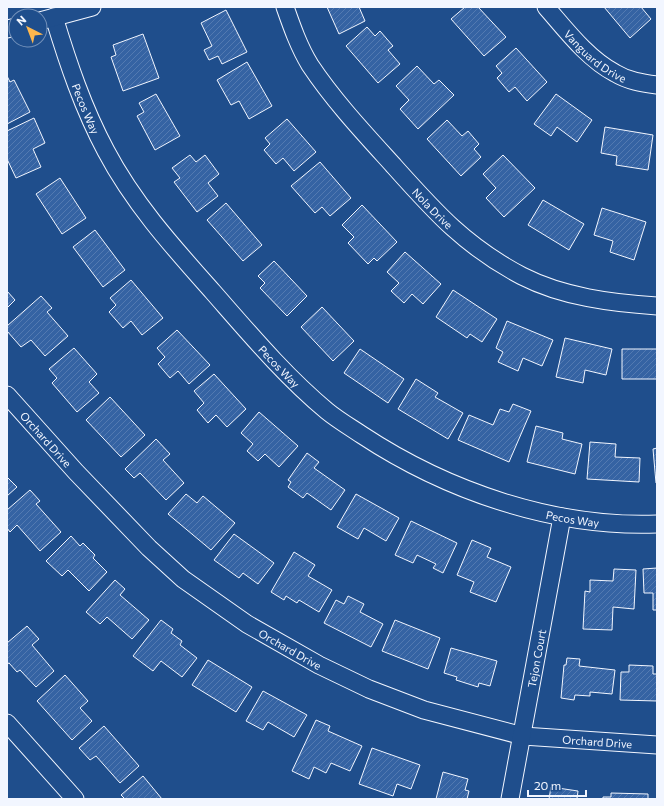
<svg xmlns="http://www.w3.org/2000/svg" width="664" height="806" font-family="Commissioner,sans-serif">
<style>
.building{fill:url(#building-hatch);stroke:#f2f6ff}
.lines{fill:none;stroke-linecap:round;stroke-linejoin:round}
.street-casing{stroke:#f2f6ff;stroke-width:19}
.street{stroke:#1f4e8c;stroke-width:17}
.labels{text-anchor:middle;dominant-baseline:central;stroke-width:3;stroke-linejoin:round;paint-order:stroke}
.street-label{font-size:11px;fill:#f2f6ff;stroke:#1f4e8c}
</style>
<defs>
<pattern id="building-hatch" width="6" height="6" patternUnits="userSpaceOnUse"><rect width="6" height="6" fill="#3563a3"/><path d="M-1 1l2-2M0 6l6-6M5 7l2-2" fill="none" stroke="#537ab1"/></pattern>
</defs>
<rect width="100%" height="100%" fill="#1f4e8c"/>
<path class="building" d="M 327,7 L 359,7 L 365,21 L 339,34 Z
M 465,7 L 478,7 L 506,37 L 484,56 L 451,19 Z
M 604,7 L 641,7 L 651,19 L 630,38 Z
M 226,10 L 247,52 L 222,64 L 218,56 L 209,60 L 204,50 L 212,46 L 201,23 Z
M 367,27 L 375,36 L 380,31 L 393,46 L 388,50 L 400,64 L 378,83 L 346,46 Z
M 143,34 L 159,78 L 123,91 L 111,57 L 116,55 L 113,45 Z
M 516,48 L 547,82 L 527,101 L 515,87 L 509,92 L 497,78 L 502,73 L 496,66 Z
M 247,62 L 272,106 L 249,119 L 239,101 L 231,105 L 217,80 Z
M 417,66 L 434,84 L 439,80 L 454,95 L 418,129 L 400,109 L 409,100 L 396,86 Z
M 7,76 L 10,82 L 14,80 L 30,112 L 7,124 Z
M 156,94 L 180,136 L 155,150 L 137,116 L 144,112 L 139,103 Z
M 556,94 L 592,120 L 577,142 L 557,127 L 551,136 L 534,124 Z
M 34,118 L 45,143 L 33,149 L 41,167 L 16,178 L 7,159 L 7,131 Z
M 287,119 L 316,152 L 294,171 L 283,158 L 276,164 L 264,150 L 270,144 L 265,138 Z
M 447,120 L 462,136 L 468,131 L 479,144 L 474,149 L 481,157 L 461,176 L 427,139 Z
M 605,127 L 653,135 L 648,170 L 616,165 L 617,156 L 601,153 Z
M 190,155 L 196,162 L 205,155 L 219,174 L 208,183 L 218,196 L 197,212 L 174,182 L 180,178 L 172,168 Z
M 503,155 L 535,188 L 504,217 L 486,198 L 496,188 L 483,174 Z
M 320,162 L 351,198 L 330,216 L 322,207 L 315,213 L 291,186 Z
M 60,178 L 86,218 L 62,234 L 36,194 Z
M 543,200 L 584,224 L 569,250 L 528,225 Z
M 226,203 L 262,245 L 243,261 L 207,220 Z
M 362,205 L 397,242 L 377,261 L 374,258 L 368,264 L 348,243 L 354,237 L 342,225 Z
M 602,208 L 646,222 L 634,260 L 610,252 L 613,241 L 594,235 Z
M 95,230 L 125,270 L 103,287 L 73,247 Z
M 405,252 L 441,284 L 423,304 L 412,294 L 404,303 L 391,291 L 399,283 L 387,272 Z
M 274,261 L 307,296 L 287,316 L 260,288 L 265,283 L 258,276 Z
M 131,280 L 163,318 L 142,335 L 131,321 L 123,328 L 109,312 L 116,305 L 110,298 Z
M 453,290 L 497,319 L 482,342 L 470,334 L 467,338 L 436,317 Z
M 7,291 L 15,300 L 7,308 Z
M 41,296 L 52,308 L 47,312 L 68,336 L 45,356 L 31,340 L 21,347 L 7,331 L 7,326 Z
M 322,307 L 354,341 L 333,361 L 301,327 Z
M 507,321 L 553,340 L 542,366 L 523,358 L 518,371 L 498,362 L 503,352 L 496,348 Z
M 177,330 L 210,365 L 189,384 L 178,371 L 170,378 L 158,364 L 165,357 L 157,348 Z
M 565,338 L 612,349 L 606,375 L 585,370 L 583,383 L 556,377 Z
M 74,348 L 97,374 L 89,382 L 99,393 L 77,412 L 52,383 L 57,378 L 49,369 Z
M 360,349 L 404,379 L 388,403 L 344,373 Z
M 622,349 L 657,349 L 657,379 L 622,379 Z
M 214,374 L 246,409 L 227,427 L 216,415 L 208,423 L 197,410 L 204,403 L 194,391 Z
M 416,379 L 438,393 L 435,397 L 463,413 L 448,439 L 398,409 Z
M 110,397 L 145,435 L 121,457 L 86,420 Z
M 513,404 L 531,411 L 509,462 L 458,440 L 469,415 L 493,425 L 500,409 L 509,412 Z
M 259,412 L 298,446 L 279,467 L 265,454 L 258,461 L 247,451 L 253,444 L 241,433 Z
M 536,426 L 563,433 L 562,439 L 582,444 L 575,474 L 527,462 Z
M 156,439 L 170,454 L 163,460 L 184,483 L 166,500 L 140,473 L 134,478 L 125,469 Z
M 590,442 L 616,444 L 615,457 L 640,458 L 639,482 L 587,479 Z
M 657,448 L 657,483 L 656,483 L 653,449 Z
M 307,453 L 319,462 L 314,468 L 345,490 L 331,510 L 307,493 L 303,498 L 288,487 L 291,482 L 288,480 Z
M 7,477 L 17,487 L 7,496 Z
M 30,490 L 40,501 L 36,504 L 61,532 L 40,551 L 17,525 L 10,532 L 7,528 L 7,510 Z
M 186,494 L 197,503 L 203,496 L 235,523 L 211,550 L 168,514 Z
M 356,494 L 399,518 L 386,541 L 364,528 L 358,539 L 337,527 Z
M 411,521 L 457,543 L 443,573 L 433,568 L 436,564 L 417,555 L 413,563 L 395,555 Z
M 234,534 L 274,563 L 258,584 L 243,573 L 239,578 L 214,560 Z
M 71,536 L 80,546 L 83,543 L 95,555 L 93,558 L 107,572 L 89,591 L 68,570 L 62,576 L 46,561 Z
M 472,540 L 491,548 L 487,557 L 511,567 L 496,602 L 470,592 L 474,582 L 457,575 Z
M 294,552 L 315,565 L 308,576 L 332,590 L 319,612 L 299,600 L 297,603 L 286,596 L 284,600 L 271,592 Z
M 657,568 L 657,610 L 653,610 L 653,593 L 644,593 L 643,569 Z
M 614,569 L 636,570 L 634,609 L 613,607 L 612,630 L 583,629 L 585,591 L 590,592 L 590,580 L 613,581 Z
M 115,580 L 125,589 L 120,595 L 149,620 L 132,639 L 107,617 L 100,624 L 86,612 Z
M 348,596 L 364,604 L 360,612 L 383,624 L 371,647 L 324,623 L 336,600 L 344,604 Z
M 161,620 L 173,629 L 171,633 L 182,641 L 180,645 L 197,658 L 182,677 L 161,661 L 153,671 L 133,656 Z
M 395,620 L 440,638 L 428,669 L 382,651 Z
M 27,626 L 39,639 L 32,645 L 54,671 L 36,687 L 20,670 L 17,672 L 9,663 L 7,664 L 7,643 Z
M 451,648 L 497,661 L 490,686 L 479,683 L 478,687 L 456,680 L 457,677 L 444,673 Z
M 567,658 L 580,659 L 579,666 L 615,670 L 612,694 L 590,692 L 590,696 L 575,695 L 574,700 L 561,698 L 564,665 L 566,665 Z
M 208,660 L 252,687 L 236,712 L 192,685 Z
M 629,665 L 653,666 L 653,674 L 657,674 L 657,701 L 620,700 L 621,672 L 629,672 Z
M 65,675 L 88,701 L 80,708 L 92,721 L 72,740 L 37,701 Z
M 263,691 L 307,715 L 294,737 L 268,722 L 263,730 L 246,721 Z
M 316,720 L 330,726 L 328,731 L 362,746 L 350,771 L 331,763 L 326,773 L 314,767 L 309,779 L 292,771 Z
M 104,726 L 139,766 L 120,783 L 96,756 L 90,760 L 79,748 Z
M 372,748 L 420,765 L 411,789 L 397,784 L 393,796 L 359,784 Z
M 443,772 L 468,779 L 465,790 L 469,791 L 467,799 L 436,799 Z
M 143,776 L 162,799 L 125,799 L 121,795 Z
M 551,787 L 578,791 L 577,799 L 549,799 Z
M 611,793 L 648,794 L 648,799 L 603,799 L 603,797 L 611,797 Z"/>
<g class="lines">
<defs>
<g id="street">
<path id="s1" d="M 285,7 C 292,27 299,47 310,65 C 334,101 364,133 393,165 C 435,212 465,246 522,276 C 563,297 612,303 657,306"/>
<path id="s2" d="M 546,7 C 566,30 588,59 615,73 C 628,81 642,83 657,85"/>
<path id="s3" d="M 54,17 C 68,63 83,108 106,151 C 134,204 173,247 213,292 C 249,333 285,376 327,411 C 338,420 350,427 362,435 C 447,491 554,528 657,524"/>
<path d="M 40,21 L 92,7"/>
<path d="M 7,29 L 16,27"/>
<path id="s4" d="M 7,395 L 76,472 L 149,548 L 183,579 L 247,624 L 319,665 L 369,689 L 424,710 L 523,736 L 657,745"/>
<path d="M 7,723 L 75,799"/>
<path id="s5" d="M 510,799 L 562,517"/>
</g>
</defs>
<use href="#street" class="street-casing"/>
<use href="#street" class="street"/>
</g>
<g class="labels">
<g class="street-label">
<text stroke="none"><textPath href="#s2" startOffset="70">Vanguard Drive</textPath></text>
<text stroke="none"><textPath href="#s3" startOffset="97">Pecos Way</textPath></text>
<text stroke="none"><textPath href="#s1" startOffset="252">Nola Drive</textPath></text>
<text stroke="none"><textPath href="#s3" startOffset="421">Pecos Way</textPath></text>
<text stroke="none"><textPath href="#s4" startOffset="59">Orchard Drive</textPath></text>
<text stroke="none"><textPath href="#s3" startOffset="757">Pecos Way</textPath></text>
<text stroke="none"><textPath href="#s4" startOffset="383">Orchard Drive</textPath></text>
<text stroke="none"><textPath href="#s5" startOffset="143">Tejon Court</textPath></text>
<text stroke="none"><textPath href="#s4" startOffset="707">Orchard Drive</textPath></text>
</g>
</g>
<rect width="664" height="806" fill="none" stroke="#f2f6ff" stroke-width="16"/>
<g transform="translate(28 28) rotate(318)"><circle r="19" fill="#1f4e8c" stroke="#7391ba"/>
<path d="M0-3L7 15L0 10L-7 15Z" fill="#ffb74d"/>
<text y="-6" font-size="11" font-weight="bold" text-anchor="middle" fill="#f2f6ff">N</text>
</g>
<path d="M528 790v6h58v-6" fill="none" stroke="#f2f6ff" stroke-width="2"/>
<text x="534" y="790" font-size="12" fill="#f2f6ff" stroke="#1f4e8c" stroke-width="3" paint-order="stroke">20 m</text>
</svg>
